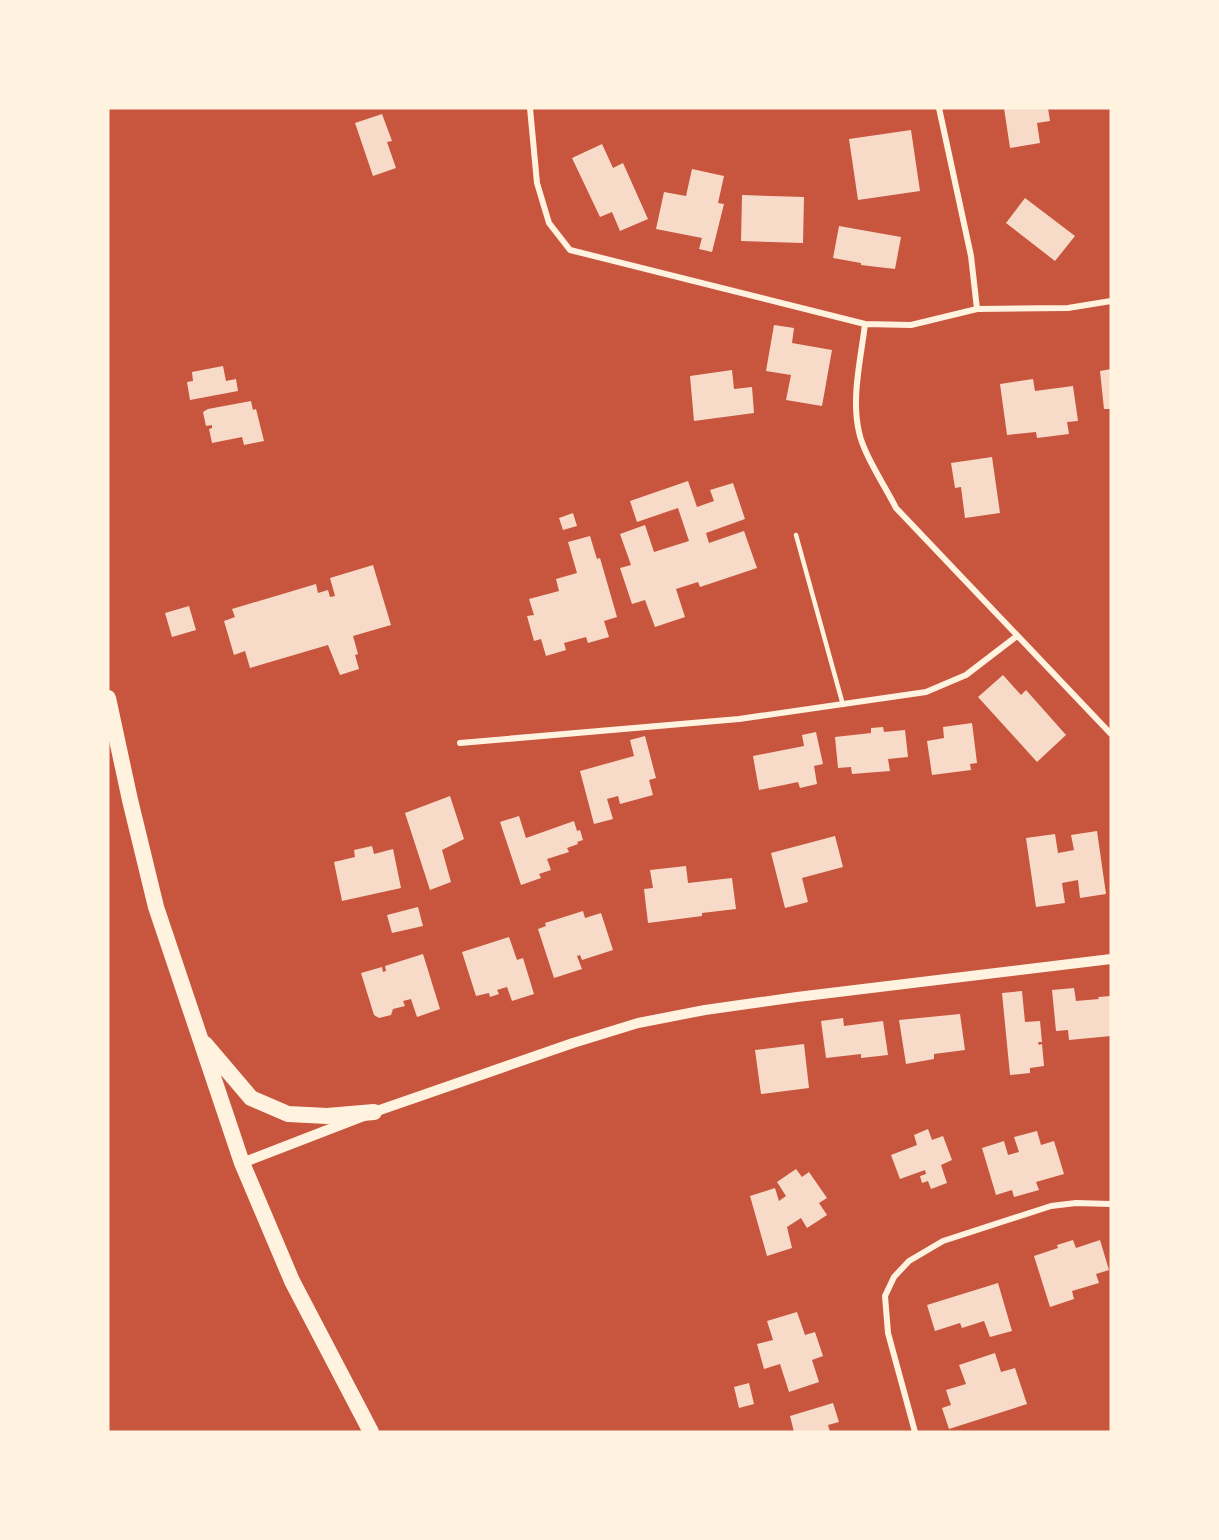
<svg xmlns="http://www.w3.org/2000/svg" width="1219" height="1540" font-family="Spectral,serif">
<style>
.building{fill:#f7dbc8}
.lines{fill:none;stroke-linecap:round;stroke-linejoin:round}
.service{stroke:#fff3e0;stroke-width:4.5}
.minor{stroke:#fff3e0;stroke-width:6}
.tertiary{stroke:#fff3e0;stroke-width:10}
.trunk{stroke:#fff3e0;stroke-width:16}
</style>
<rect width="100%" height="100%" fill="#c8553d"/>
<path class="building" d="M 1004,108 L 1048,108 L 1050,121 L 1037,123 L 1040,143 L 1010,148 Z
M 382,114 L 392,141 L 387,142 L 396,168 L 373,176 L 355,123 Z
M 911,130 L 920,191 L 858,200 L 849,139 Z
M 602,144 L 613,168 L 623,163 L 648,219 L 620,231 L 612,212 L 600,217 L 572,158 Z
M 692,169 L 724,176 L 718,203 L 724,204 L 712,252 L 699,249 L 702,238 L 656,229 L 664,192 L 686,196 Z
M 742,195 L 804,197 L 803,243 L 741,241 Z
M 1025,198 L 1075,236 L 1055,261 L 1006,223 Z
M 839,226 L 901,237 L 895,269 L 861,265 L 861,263 L 833,258 Z
M 774,325 L 794,328 L 792,343 L 832,350 L 822,406 L 786,400 L 791,375 L 766,371 Z
M 223,366 L 226,381 L 236,379 L 238,391 L 190,400 L 187,382 L 193,381 L 192,372 Z
M 1111,369 L 1111,409 L 1104,409 L 1100,371 Z
M 732,370 L 734,389 L 752,387 L 754,413 L 694,421 L 690,376 Z
M 1033,379 L 1035,391 L 1073,386 L 1078,421 L 1067,422 L 1069,434 L 1037,438 L 1036,432 L 1007,435 L 1000,384 Z
M 251,401 L 253,410 L 256,409 L 264,441 L 244,445 L 242,437 L 212,443 L 209,429 L 212,428 L 212,425 L 206,426 L 203,412 L 208,409 Z
M 992,457 L 1000,513 L 965,518 L 961,487 L 955,488 L 951,463 Z
M 688,481 L 697,507 L 714,501 L 710,490 L 733,483 L 745,519 L 706,533 L 709,543 L 744,531 L 757,568 L 700,587 L 698,582 L 676,589 L 685,617 L 655,627 L 645,600 L 632,604 L 620,568 L 631,565 L 620,534 L 645,525 L 654,552 L 689,541 L 678,508 L 637,522 L 630,501 Z
M 573,513 L 577,526 L 563,530 L 559,518 Z
M 590,536 L 597,559 L 600,558 L 617,617 L 604,621 L 609,637 L 588,643 L 586,637 L 564,643 L 566,650 L 546,656 L 541,639 L 534,641 L 527,616 L 534,615 L 529,599 L 559,591 L 556,579 L 577,573 L 568,542 Z
M 373,565 L 391,625 L 353,636 L 358,654 L 355,655 L 359,669 L 340,675 L 328,645 L 250,668 L 245,651 L 234,655 L 224,621 L 235,617 L 232,609 L 316,584 L 318,593 L 328,590 L 330,597 L 335,596 L 330,578 Z
M 189,606 L 196,630 L 172,637 L 165,613 Z
M 1003,675 L 1021,695 L 1026,690 L 1066,735 L 1037,762 L 978,697 Z
M 972,723 L 977,763 L 970,764 L 971,770 L 932,775 L 927,741 L 944,738 L 943,727 Z
M 883,727 L 884,732 L 905,730 L 908,757 L 888,759 L 890,771 L 852,774 L 851,767 L 838,768 L 835,737 L 871,733 L 871,728 Z
M 816,732 L 823,764 L 814,766 L 817,784 L 800,788 L 798,782 L 759,790 L 753,756 L 804,746 L 802,735 Z
M 645,736 L 656,778 L 649,780 L 653,795 L 620,804 L 618,796 L 607,799 L 613,819 L 594,824 L 580,771 L 634,756 L 630,740 Z
M 450,796 L 464,839 L 442,850 L 451,882 L 430,890 L 405,813 Z
M 519,816 L 526,838 L 574,821 L 577,831 L 580,830 L 583,840 L 577,842 L 578,844 L 567,848 L 569,852 L 547,859 L 551,870 L 539,874 L 541,878 L 521,885 L 500,822 Z
M 1097,831 L 1106,894 L 1080,898 L 1078,880 L 1062,883 L 1065,903 L 1036,907 L 1026,838 L 1055,834 L 1058,853 L 1074,850 L 1071,835 Z
M 835,836 L 843,867 L 802,878 L 808,902 L 785,908 L 771,853 Z
M 372,846 L 374,854 L 393,849 L 401,888 L 342,901 L 334,862 L 355,857 L 354,850 Z
M 686,866 L 688,883 L 732,878 L 736,909 L 702,913 L 702,916 L 648,923 L 644,889 L 653,888 L 650,870 Z
M 418,907 L 423,926 L 392,933 L 387,915 Z
M 583,911 L 585,918 L 601,913 L 613,950 L 582,960 L 580,955 L 577,956 L 582,969 L 554,978 L 538,929 L 546,926 L 545,923 Z
M 509,937 L 517,960 L 523,958 L 534,994 L 512,1001 L 507,987 L 497,990 L 499,994 L 490,997 L 489,993 L 476,996 L 462,952 Z
M 423,954 L 440,1009 L 417,1017 L 411,999 L 403,1001 L 405,1006 L 393,1009 L 391,1015 L 379,1018 L 374,1015 L 361,973 L 382,967 L 383,972 L 386,971 L 385,966 Z
M 1074,988 L 1076,1001 L 1099,999 L 1098,997 L 1111,996 L 1111,1036 L 1069,1040 L 1068,1030 L 1056,1031 L 1052,990 Z
M 1022,991 L 1025,1022 L 1040,1021 L 1042,1042 L 1038,1042 L 1039,1045 L 1042,1044 L 1044,1066 L 1030,1068 L 1030,1073 L 1010,1075 L 1002,993 Z
M 960,1014 L 965,1050 L 934,1054 L 934,1059 L 906,1064 L 899,1020 Z
M 843,1018 L 844,1026 L 883,1021 L 888,1055 L 861,1058 L 861,1054 L 826,1058 L 821,1021 Z
M 804,1044 L 809,1088 L 761,1094 L 755,1050 Z
M 928,1129 L 932,1140 L 943,1136 L 952,1160 L 941,1165 L 947,1183 L 931,1189 L 928,1181 L 922,1183 L 920,1176 L 926,1174 L 925,1170 L 900,1179 L 891,1155 L 917,1145 L 914,1135 Z
M 1037,1131 L 1041,1145 L 1054,1141 L 1064,1174 L 1036,1182 L 1039,1190 L 1014,1197 L 1012,1190 L 996,1195 L 982,1148 L 1004,1141 L 1008,1155 L 1019,1152 L 1014,1137 Z
M 796,1169 L 802,1177 L 809,1172 L 827,1198 L 819,1203 L 827,1215 L 807,1228 L 801,1218 L 787,1227 L 792,1248 L 767,1256 L 750,1196 L 775,1188 L 779,1201 L 786,1196 L 777,1182 Z
M 1073,1240 L 1076,1248 L 1100,1240 L 1109,1270 L 1096,1274 L 1099,1283 L 1072,1291 L 1074,1299 L 1050,1307 L 1034,1256 L 1058,1248 L 1057,1245 Z
M 998,1283 L 1012,1331 L 990,1337 L 984,1321 L 962,1328 L 960,1323 L 935,1331 L 927,1305 Z
M 797,1312 L 805,1335 L 815,1332 L 823,1356 L 812,1360 L 819,1382 L 789,1392 L 780,1364 L 764,1369 L 757,1344 L 773,1340 L 767,1321 Z
M 995,1353 L 1001,1372 L 1015,1368 L 1027,1404 L 949,1429 L 942,1408 L 951,1405 L 946,1390 L 966,1384 L 959,1365 Z
M 749,1383 L 754,1404 L 739,1408 L 734,1387 Z
M 833,1403 L 839,1422 L 828,1425 L 830,1432 L 794,1432 L 790,1416 Z"/>
<g class="lines">
<path class="service" d="M 796,535 L 843,705"/>
<path class="minor" d="M 530,108 L 537,183 L 549,223 L 570,250 L 865,324 L 911,325 L 977,309 L 1068,308 L 1111,301
M 939,108 L 971,256 L 977,309
M 865,324 C 861,358 851,398 859,432 C 863,453 886,488 896,508 L 1111,734
M 460,743 L 739,719 L 926,692 L 966,675 L 1017,636
M 915,1432 L 888,1333 L 885,1296 L 894,1277 L 909,1261 L 943,1241 L 1051,1206 L 1076,1203 L 1111,1204"/>
<path class="tertiary" d="M 242,1163 L 374,1112 L 573,1043 L 638,1023 L 705,1010 L 797,997 L 1111,959"/>
<path class="trunk" d="M 108,698 L 130,800 L 156,907 L 242,1163 L 292,1281 L 371,1432
M 205,1044 L 251,1098 L 288,1114 L 327,1116 L 374,1112"/>
</g>
<rect width="1219" height="1540" fill="none" stroke="#fff3e0" stroke-width="219"/>
</svg>
